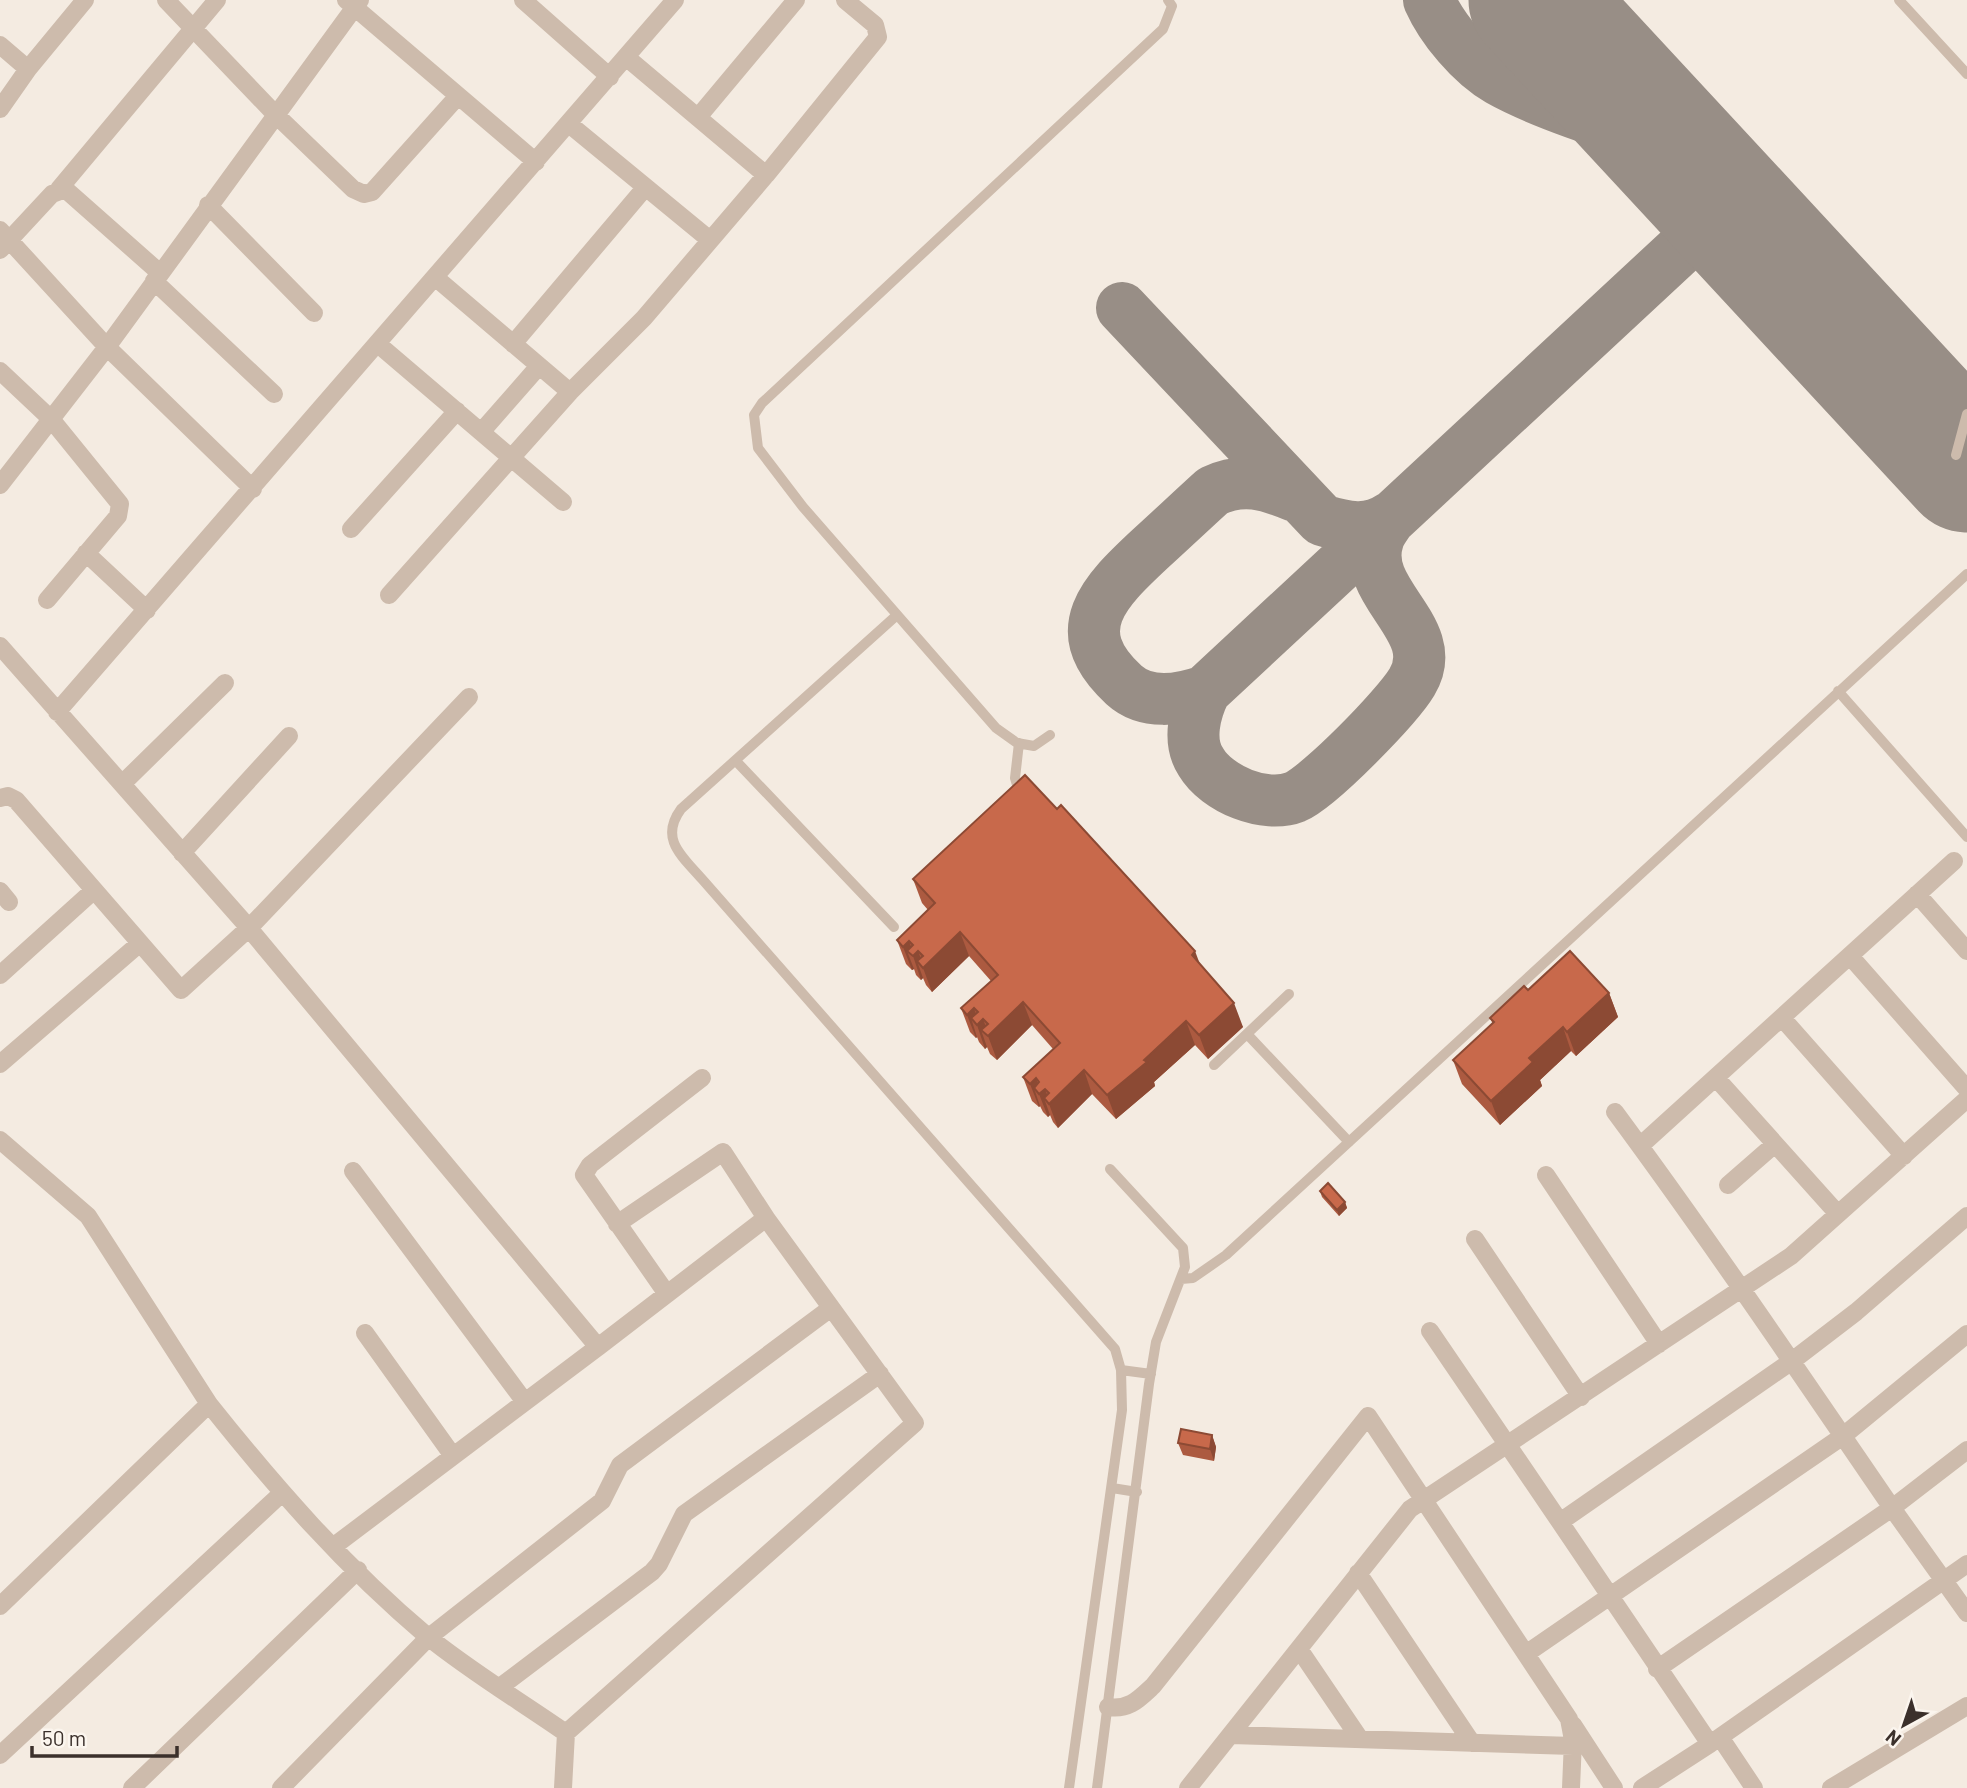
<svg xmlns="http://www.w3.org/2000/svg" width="1967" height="1788" font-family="Barlow,sans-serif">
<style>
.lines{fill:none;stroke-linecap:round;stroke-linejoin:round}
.taxiway{stroke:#988e86;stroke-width:52}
.runway{stroke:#988e86;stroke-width:131}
.lane{stroke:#cdbbac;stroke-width:10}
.street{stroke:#cdbbac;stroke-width:18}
.wall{fill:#ac5a40}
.shaded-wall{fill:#8c4a34}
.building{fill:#c8694b;stroke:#8c4a34;stroke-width:2}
</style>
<rect width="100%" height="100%" fill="#f4ebe1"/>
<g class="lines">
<path class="taxiway" d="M 1429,0 C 1442,29 1471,64 1499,80 C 1531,98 1588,118 1623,129 C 1645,137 1669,144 1684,162 C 1705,187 1696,224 1682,248
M 1569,0 L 1586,56
M 1122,308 L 1322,520 C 1347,528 1369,532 1391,517
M 1391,517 C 1387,524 1380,532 1378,540 C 1360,594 1444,629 1412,682 C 1397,707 1320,786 1295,797 C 1265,809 1217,789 1201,762 C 1187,741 1195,711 1205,691 L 1682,248 C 1711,231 1733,235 1763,246
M 1205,691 C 1179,700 1146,705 1124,685 C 1064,630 1105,591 1150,549 C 1171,530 1192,510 1213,491 C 1243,477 1266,484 1295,496"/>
<path class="runway" d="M 1534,0 L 1967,467"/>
<path class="lane" d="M 1899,0 L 1967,74
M 1956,455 L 1967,414
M 897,615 L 681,809 C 659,839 682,856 702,879 L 1115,1349 L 1121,1370 L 1122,1410 L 1069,1788
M 1838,691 L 1967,837
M 1050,735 L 1034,746 L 1017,743 L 996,728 L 803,507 L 758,448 L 754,415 L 762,403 L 1163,29 L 1172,6 L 1168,0
M 1019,743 L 1015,778 L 1020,795
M 736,761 L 894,927
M 1247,1034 L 1349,1142
M 1214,1065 L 1289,994
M 1181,1279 L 1193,1278 L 1226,1255 L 1967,574
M 1121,1370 L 1151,1374
M 1112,1488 L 1137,1492
M 1097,1788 L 1149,1384 L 1156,1342 L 1185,1267 L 1183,1248 L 1110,1169"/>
<path class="street" d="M 166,0 L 275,114 L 353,189 L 364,194 L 372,192 L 458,96
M 346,0 L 536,162
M 523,0 L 610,77
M 0,45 L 28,69 L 85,0
M 0,109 L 28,69
M 699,116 L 796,0
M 569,124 L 710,240
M 766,175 L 878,37 L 875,25 L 845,0
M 59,189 L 217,0
M 208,205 L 314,313
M 0,230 L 107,347 L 253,489
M 0,250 L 52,194 L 65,189 L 160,273
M 436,278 L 570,392
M 154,281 L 274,394
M 513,344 L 644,189
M 379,345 L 563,502
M 0,371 L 51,419 L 120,504 L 118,516 L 47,600
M 482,431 L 539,366
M 0,485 L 107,347 L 360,0
M 351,529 L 457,411
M 86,553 L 147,610
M 389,595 L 570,392 L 644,318 L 766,175 L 626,57
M 0,646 L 242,920 L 598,1347 L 334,1546
M 57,712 L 675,0
M 122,784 L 225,683
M 0,798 L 8,796 L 16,800 L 181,990 L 249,928 L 469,697
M 182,853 L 289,736
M 0,891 L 9,902
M 1917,894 L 1967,951
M 1850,956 L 1967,1089
M 0,975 L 93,891
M 1782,1018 L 1904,1156
M 0,1064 L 139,944
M 1716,1078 L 1838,1214
M 1615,1112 C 1711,1242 1801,1375 1892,1508 L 1657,1669
M 0,1140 L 88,1216 L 209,1404
M 1640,1146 L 1954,861
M 353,1171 L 525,1402
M 1546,1175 L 1659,1344
M 1728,1185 L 1775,1144
M 617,1224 L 723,1152 L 766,1218
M 1475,1239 L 1581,1397
M 667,1294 L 584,1175 L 590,1165 L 702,1078
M 1430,1331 L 1560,1522 L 1792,1361 L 1856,1312 L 1967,1216
M 365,1333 L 453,1456
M 1967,1450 L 1892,1508 L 1967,1613
M 1560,1522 L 1710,1744 L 1967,1564
M 1358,1573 L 1472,1743
M 0,1606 L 209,1404 C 275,1487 345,1567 427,1636 C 470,1671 520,1701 566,1733 L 563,1788
M 1299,1649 L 1360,1739
M 1527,1653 L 1843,1436 L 1967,1334
M 500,1687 L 652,1572 L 659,1564 L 684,1514 L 880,1374
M 1108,1707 C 1129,1710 1138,1700 1153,1686 L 1368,1416 L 1569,1719 L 1573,1740 L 1571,1788
M 1573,1725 L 1614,1788
M 566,1733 L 915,1423 L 766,1218 L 598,1347
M 1231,1735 L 1573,1746
M 1720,1737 L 1754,1788
M 0,1755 L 281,1494
M 132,1788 L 358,1570
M 281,1788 L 429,1637 L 602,1501 L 620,1465 L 831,1308
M 1188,1788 L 1410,1509 L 1791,1256 L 1967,1099
M 1642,1788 L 1710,1744
M 1831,1788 L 1967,1706"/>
</g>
<path class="wall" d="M 913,879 L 1200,965 L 1243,1027 L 1208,1059 L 1195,1045 L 1154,1082 L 1155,1086 L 1116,1119 L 1092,1094 L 1058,1128 L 1053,1122 L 1050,1115 L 1048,1117 L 1043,1112 L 1040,1106 L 1039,1107 L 1032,1101 L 1023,1077 L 1053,1049 L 1032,1025 L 997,1060 L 990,1054 L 987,1047 L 985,1049 L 979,1042 L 977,1037 L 976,1038 L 970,1032 L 961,1008 L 991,981 L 969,956 L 932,992 L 926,985 L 923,978 L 921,980 L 916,975 L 914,969 L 912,970 L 906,964 L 897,940 L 928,910 L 922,903 Z
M 1609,993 L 1618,1017 L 1576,1056 L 1571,1051 L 1540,1080 L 1542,1086 L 1500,1125 L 1462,1084 L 1453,1060 L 1493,1024 L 1490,1018 Z
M 1320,1191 L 1345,1202 L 1347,1208 L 1339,1216 L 1322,1197 Z
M 1212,1435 L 1216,1447 L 1214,1461 L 1183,1455 L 1178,1443 Z"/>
<path class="shaded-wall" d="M 960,932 L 969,956 L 932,992 L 923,968 L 917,961 L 923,978 L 921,980 L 913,956 L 907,951 L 914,969 L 912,970 L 903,947 L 909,941 L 914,955 L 918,951 L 924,967 Z
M 1195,951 L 1204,975 L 1192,955 Z
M 1609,993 L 1618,1017 L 1576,1056 L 1567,1032 Z
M 1023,1002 L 1032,1025 L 997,1060 L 988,1036 L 981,1030 L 987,1047 L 985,1049 L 977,1025 L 971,1018 L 977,1037 L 976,1038 L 967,1015 L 974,1008 L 979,1023 L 983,1019 L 989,1035 Z
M 1234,1003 L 1243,1027 L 1208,1059 L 1199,1035 Z
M 1186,1021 L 1195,1045 L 1154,1082 L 1155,1086 L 1116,1119 L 1107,1095 Z
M 1563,1027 L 1571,1051 L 1540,1080 L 1542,1086 L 1500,1125 L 1491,1101 L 1529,1058 Z
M 1084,1070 L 1092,1094 L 1058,1128 L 1049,1104 L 1044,1098 L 1050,1115 L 1048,1117 L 1039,1094 L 1034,1088 L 1040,1106 L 1039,1107 L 1030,1084 L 1036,1078 L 1041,1092 L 1045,1089 L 1050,1103 Z
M 1345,1202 L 1347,1208 L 1339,1216 L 1337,1210 Z
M 1212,1435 L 1216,1447 L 1214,1461 L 1210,1449 Z"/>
<path class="building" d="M 1025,775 L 1057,809 L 1061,805 L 1195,951 L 1192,955 L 1234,1003 L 1199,1035 L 1186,1021 L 1144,1060 L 1147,1062 L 1107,1095 L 1084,1070 L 1049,1104 L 1044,1098 L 1049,1093 L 1045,1089 L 1039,1094 L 1034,1088 L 1039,1082 L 1036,1078 L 1030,1084 L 1023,1077 L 1060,1043 L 1023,1002 L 988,1036 L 981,1030 L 988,1024 L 983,1019 L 977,1025 L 971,1018 L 978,1012 L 974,1008 L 967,1015 L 961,1008 L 998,975 L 960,932 L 923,968 L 917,961 L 923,956 L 918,951 L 913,956 L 907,951 L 913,945 L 909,941 L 903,947 L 897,940 L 935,903 L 913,879 Z
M 1570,951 L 1609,993 L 1567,1032 L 1563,1027 L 1529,1058 L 1533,1062 L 1491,1101 L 1453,1060 L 1494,1022 L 1490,1018 L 1524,986 L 1528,990 Z
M 1328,1183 L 1345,1202 L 1337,1210 L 1320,1191 Z
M 1181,1429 L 1212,1435 L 1210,1449 L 1178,1443 Z"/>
<g transform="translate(1904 1725) rotate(220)" stroke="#fbf5ee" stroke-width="5" paint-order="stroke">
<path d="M0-5L12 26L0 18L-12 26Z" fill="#3b302b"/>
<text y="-10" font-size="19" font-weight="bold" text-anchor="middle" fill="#3b302b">N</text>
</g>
<path d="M32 1746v10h145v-10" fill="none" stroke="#3b302b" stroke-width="3.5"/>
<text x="42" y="1746" font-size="21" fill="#3b302b" stroke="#fbf5ee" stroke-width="5" paint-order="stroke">50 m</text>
</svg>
